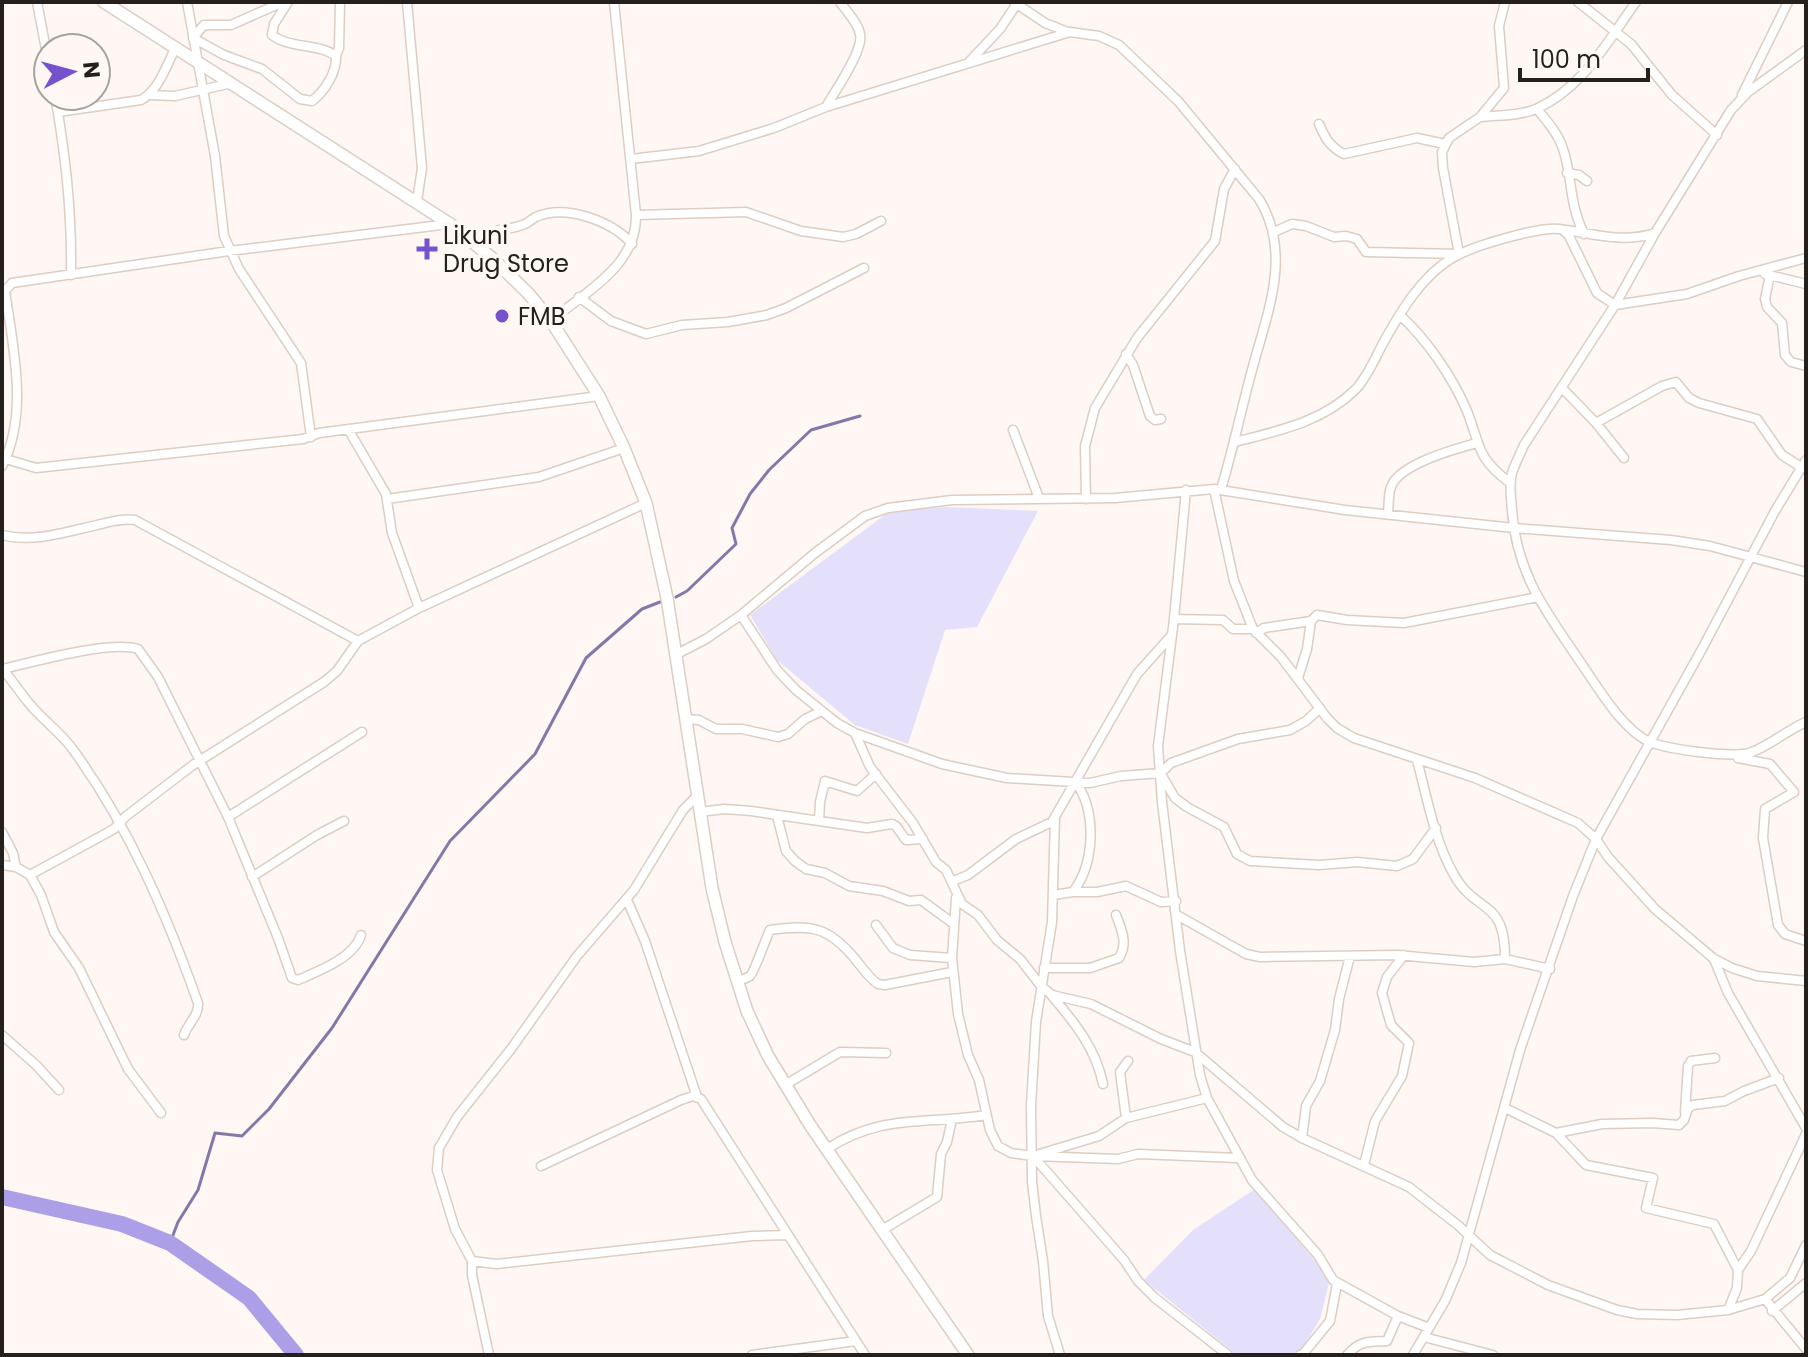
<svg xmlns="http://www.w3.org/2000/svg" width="1808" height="1357" font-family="Poppins,sans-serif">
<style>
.green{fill:#e4e0fc}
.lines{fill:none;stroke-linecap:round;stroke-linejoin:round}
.stream{stroke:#8478aa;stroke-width:3}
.river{stroke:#ac9ee7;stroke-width:16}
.minor-casing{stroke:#ddcdc3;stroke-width:11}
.major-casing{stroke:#ddcdc3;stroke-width:14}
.minor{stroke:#fff;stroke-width:8}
.major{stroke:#fff;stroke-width:11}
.poi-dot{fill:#7553cd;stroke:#fef7f3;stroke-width:3}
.labels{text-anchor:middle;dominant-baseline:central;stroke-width:8;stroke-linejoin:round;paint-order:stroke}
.poi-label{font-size:24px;fill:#26201c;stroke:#fef7f3;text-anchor:start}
</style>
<rect width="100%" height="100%" fill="#fef7f3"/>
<path class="green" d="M 947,507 L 1038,511 L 977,627 L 945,630 L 908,744 L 855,725 L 777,660 L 750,615 L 890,511 Z
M 1255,1189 L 1330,1279 L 1320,1319 L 1301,1351 L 1285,1355 L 1237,1355 L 1144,1280 L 1193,1230 Z"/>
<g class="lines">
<path class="stream" d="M 676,597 L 687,591 L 736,544 L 732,528 L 750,494 L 769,470 L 811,430 L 860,416
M 170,1243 L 178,1222 L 198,1190 L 215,1133 L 242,1136 L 269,1109 L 332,1028 L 450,841 L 535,754 L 586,658 L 642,609 L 660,602"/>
<path class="river" d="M 2,1197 L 122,1224 L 170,1243 L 249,1298 L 296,1355"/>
<defs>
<path id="minor" d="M 37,2 L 48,60
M 187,2 L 215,156 L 224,236 L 239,269 L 301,363 L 311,437
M 283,2 L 231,25 L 204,25 L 193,38 L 224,55 L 262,69 L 300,99 L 312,101 C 325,91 337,72 336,56 C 319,43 290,49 272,35 L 274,24 L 288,2
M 407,2 L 422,168 L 417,201
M 1014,2 L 1045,23 L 1068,32
M 1578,2 L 1631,44 L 1672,95 L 1717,135
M 1806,50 L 1748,92 L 1731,110 L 1655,233 L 1615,305 L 1524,445 C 1520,454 1515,464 1512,473 C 1509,485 1511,498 1512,510 C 1517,578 1549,615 1585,669 C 1600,691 1624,731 1650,742 C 1667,749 1735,759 1752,752 C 1771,745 1787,730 1806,722
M 336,56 L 339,48 L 340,2
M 968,63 L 1000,29 L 1018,2
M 150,95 L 175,96 L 232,83
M 1742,95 L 1788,2
M 55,96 C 66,156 72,215 71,275
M 826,107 C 835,91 864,50 860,34 C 858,23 847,12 840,2
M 1537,109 C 1546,120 1557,132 1562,146 C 1573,175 1568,202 1584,234
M 58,112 L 141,100 C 159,90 166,66 176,47
M 1481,117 C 1498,115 1520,116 1536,109 C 1583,88 1607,42 1636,2
M 1319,124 C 1325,138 1330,147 1344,154 L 1417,138 L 1445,144
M 631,159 L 699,151 L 774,128 L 826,107 L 1070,32 L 1099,36 L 1119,45 L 1178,101 L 1259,199 C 1293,254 1267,313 1252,370 C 1241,410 1233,450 1221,489
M 1567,173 L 1579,175 L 1587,181
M 636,215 L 746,212 L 801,231 L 843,237 L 856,234 L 881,221
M 1563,230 L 1569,236 L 1597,293 L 1615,305 L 1687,294 L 1739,276 L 1806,258
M 1274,232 L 1292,224 L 1306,226 L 1334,237 L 1346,236 L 1357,239 L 1366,252 L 1459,254 L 1443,168 L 1442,152 L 1449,138 L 1480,117 L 1504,88 L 1499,26 L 1505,2
M 477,247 C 499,222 501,234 525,224 C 529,222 532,219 536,217 C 566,204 612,221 632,244
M 1765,274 L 1806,284
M 1770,275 L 1765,299 L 1767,307 L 1782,323 L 1785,355 L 1791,362 L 1806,366
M 579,297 L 611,321 L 646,334 L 682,325 L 728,322 L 767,315 L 786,308 L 864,268
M 1400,315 C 1427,340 1452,376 1467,411 C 1481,447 1476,457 1510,483
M 551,321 C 586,291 637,266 636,215 L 614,2
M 1126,354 L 1133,365 L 1150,416 L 1155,420 L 1161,419
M 1562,388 L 1596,423 L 1624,458
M 1596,423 L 1662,386 L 1676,382 L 1689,398 L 1699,403 L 1757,419 L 1782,455 L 1801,467
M 348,429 L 386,494 L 392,533 L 419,608
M 1013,430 L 1039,498
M 1235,442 C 1278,431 1323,422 1356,389 C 1367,377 1374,361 1381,347 C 1399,314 1423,272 1458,255 C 1477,245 1538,227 1559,229 C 1592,233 1621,244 1655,233
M 6,459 L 36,468 L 303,439 L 319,433 L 599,396
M 2,466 C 29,414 13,347 5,291 L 12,283 L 229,251 L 449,224
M 1214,489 L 1234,581 L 1253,629 L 1281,657 L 1327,718 L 1337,728 L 1354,738 L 1475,778 L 1578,823 L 1596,839 L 1608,857 L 1655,909 L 1713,958 L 1732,968 L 1757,976 L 1806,981
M 1186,490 L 1174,619 L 1158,746 L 1162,802 L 1180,951 L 1200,1075 L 1207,1098 L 1252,1180 L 1318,1255 L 1333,1280 L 1398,1316 L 1429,1328
M 387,499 L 539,477 L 624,448
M 1086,499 L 1085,446 L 1095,408 L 1137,338 L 1215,241 L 1224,189 L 1235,169
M 1388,513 C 1389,506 1388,494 1391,487 C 1399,464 1455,449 1477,443
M 2,535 C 34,543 66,532 97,525 C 110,522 122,518 135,520 L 358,641
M 741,615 L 777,670 L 796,690 L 837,723 L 855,733 L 942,764 L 1007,778 L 1090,783 L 1121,776 L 1161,773 L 1171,763 L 1238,739 L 1290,730 L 1306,721 L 1320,708
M 1174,619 L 1223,620 L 1233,629 L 1253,629
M 1256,633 L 1264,628 L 1311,621
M 675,655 L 706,639 L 741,615 L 815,553 L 865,516 L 888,508 L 952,500 L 1115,498 L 1214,489 L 1345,510 L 1514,528 L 1671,540 L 1710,546 L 1806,572
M 2,668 C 11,679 19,691 28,702 C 42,720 61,732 74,751 C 129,827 167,915 198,1003 C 199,1016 188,1023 184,1035
M 3,669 C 32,662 111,640 138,649 L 158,677 L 228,817 L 278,938 L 292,978 L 298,980 C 319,971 354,958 361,935
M 1298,678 L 1307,649 L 1311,621 L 1317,615 L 1347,620 L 1404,623 L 1538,597
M 685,719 L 699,720 L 716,729 L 742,729 L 778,737 L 788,734 L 805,719 L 822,711
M 855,733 L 870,767 L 913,823 L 936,862 L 946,870 L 962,904 L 978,915 L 997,940 L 1020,959 L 1041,986 L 1052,995 L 1091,1004 L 1161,1039 L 1195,1052 L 1283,1127 L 1302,1138 L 1409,1187 L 1459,1226 L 1490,1255 L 1548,1285 L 1617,1310 L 1637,1314 L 1677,1315 L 1728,1310 L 1765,1299 L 1790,1278 L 1806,1245
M 1738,758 L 1770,764 L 1794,792 L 1765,809 L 1763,838 L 1778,925 L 1785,934 L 1806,941
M 1417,760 C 1427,797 1434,839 1453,873 C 1476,916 1505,896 1505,959
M 1161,774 L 1175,798 L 1187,807 L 1224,827 L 1237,854 L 1250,861 L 1319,865 L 1357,862 L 1397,866 L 1413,859 L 1436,828
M 698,795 L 683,810 L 634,890 L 577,956 L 511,1049 L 457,1117 L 439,1148 L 437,1170 L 455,1229 L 472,1261 L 496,1264 L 752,1236 L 788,1235
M 700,812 L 724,809 L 751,811 L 867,828 L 892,824 L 896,826 L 906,840 L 923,839
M 777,816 L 786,851 L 795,861 L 806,869 L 825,873 L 849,886 L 883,891 L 909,901 L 921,900 L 954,924
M 228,817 L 362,732
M 1055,817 L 1052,922 L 1036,1022 L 1031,1105 L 1032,1182 L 1036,1216 L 1043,1261 L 1048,1316 L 1060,1355
M 819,821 L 820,802 L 825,781 L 857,791 L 876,774
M 2,832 L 13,853 L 16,867
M 2,865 L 16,867 L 30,875 L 41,895 L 54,932 L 79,968 L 128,1069 L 161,1113
M 30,875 L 114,829 L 125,817 L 193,765 L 324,682 L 337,671 L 358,641 L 419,608 L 646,503
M 252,877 L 317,835 L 344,821
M 953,881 L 968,875 L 1016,839 L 1052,822 L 1137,674 L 1171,636
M 1073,892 L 1097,892 L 1126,886 L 1161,902 L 1176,901
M 1053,895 L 1073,892 C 1095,863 1097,811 1075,781
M 956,898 L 952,958 L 958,1014 L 968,1055 L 979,1080 L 990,1130 L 998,1146 L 1011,1153 L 1033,1156 L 1118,1159 L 1138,1154 L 1238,1158
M 627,900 L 645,941 L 697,1097
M 1177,915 L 1246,954 L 1260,957 L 1397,955 L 1474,962 L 1505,959 L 1550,969
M 876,925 L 893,948 L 910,955 L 952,958
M 1714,959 L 1728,993 L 1806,1128
M 1044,968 L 1090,968 L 1119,958 C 1128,943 1122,931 1116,915
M 736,981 C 740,980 748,978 750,976 C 754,973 766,938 770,930 C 812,924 829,927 856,960 C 863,969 869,978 878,984 L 885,985 L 952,972
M 1052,996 C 1075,1023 1096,1049 1103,1084
M 2,1035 L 36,1065 L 59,1090
M 785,1085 L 840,1052 L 886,1053
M 1207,1098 L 1126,1118 L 1099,1136 L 1033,1156 L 1124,1260 L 1138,1281 L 1155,1298 L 1228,1355
M 1505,1108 L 1556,1133 L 1602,1124 L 1653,1123 L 1679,1125 L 1684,1120 L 1688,1108 L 1693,1105 L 1725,1101 L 1744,1091 L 1779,1078
M 1685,1112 L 1688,1066 L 1691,1061 L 1715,1058
M 1126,1118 L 1120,1072 L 1128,1061
M 1556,1133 L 1586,1165 L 1653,1178 L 1646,1208 L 1714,1224 L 1738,1270
M 1302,1138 L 1306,1106 L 1320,1081 L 1335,1030 L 1339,999 L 1350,956
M 827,1149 C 882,1113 926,1125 986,1115
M 1364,1165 L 1375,1121 L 1402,1076 L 1409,1043 L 1391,1025 L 1382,993 L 1387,977 L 1404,955
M 541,1166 L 681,1100 L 693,1096 L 701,1099 L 865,1355
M 882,1230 L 937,1197 L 941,1154 L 947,1142 L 952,1119
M 472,1261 L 472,1275 L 489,1355
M 1765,1299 L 1806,1349
M 1728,1310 L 1737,1288 L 1738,1270 L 1751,1251 L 1806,1134
M 1772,1311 L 1806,1283
M 1424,1337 L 1493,1355
M 752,1355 L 856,1341
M 1300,1355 L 1303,1354 L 1330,1321 L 1337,1284
M 1347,1355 C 1360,1340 1369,1342 1387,1341 L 1398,1316
M 1413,1355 L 1445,1301 L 1461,1263 L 1520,1050 L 1573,896 L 1596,839 L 1702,649 L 1775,511 L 1806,460"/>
<path id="major" d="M 104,2 L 450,224 L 492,258 L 528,293 L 551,321 L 599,396 L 624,448 L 646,503 L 652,530 L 667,598 L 712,888 L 725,942 L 747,1011 L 768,1056 L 810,1125 L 968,1355"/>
</defs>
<use href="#minor" class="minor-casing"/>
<use href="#major" class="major-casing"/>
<use href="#minor" class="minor"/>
<use href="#major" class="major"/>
</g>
<g class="poi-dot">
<path d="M423 237h8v8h8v8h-8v8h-8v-8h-8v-8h8z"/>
<circle cx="502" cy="316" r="8"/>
</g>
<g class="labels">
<g class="poi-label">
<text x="443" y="235">Likuni<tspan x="443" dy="28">Drug Store</tspan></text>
<text x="518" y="316">FMB</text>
</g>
</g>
<rect width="1808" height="1357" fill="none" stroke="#26201c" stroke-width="8"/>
<g transform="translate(72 72) rotate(84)"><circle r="38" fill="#fef7f3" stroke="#a8a19d" stroke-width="2"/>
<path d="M0-6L14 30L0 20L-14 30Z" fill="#7553cd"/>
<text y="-12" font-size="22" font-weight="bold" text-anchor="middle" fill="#26201c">N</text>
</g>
<path d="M1520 68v12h128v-12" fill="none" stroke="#26201c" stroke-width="4"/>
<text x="1532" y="68" font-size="24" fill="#26201c" stroke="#fef7f3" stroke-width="6" paint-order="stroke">100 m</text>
</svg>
